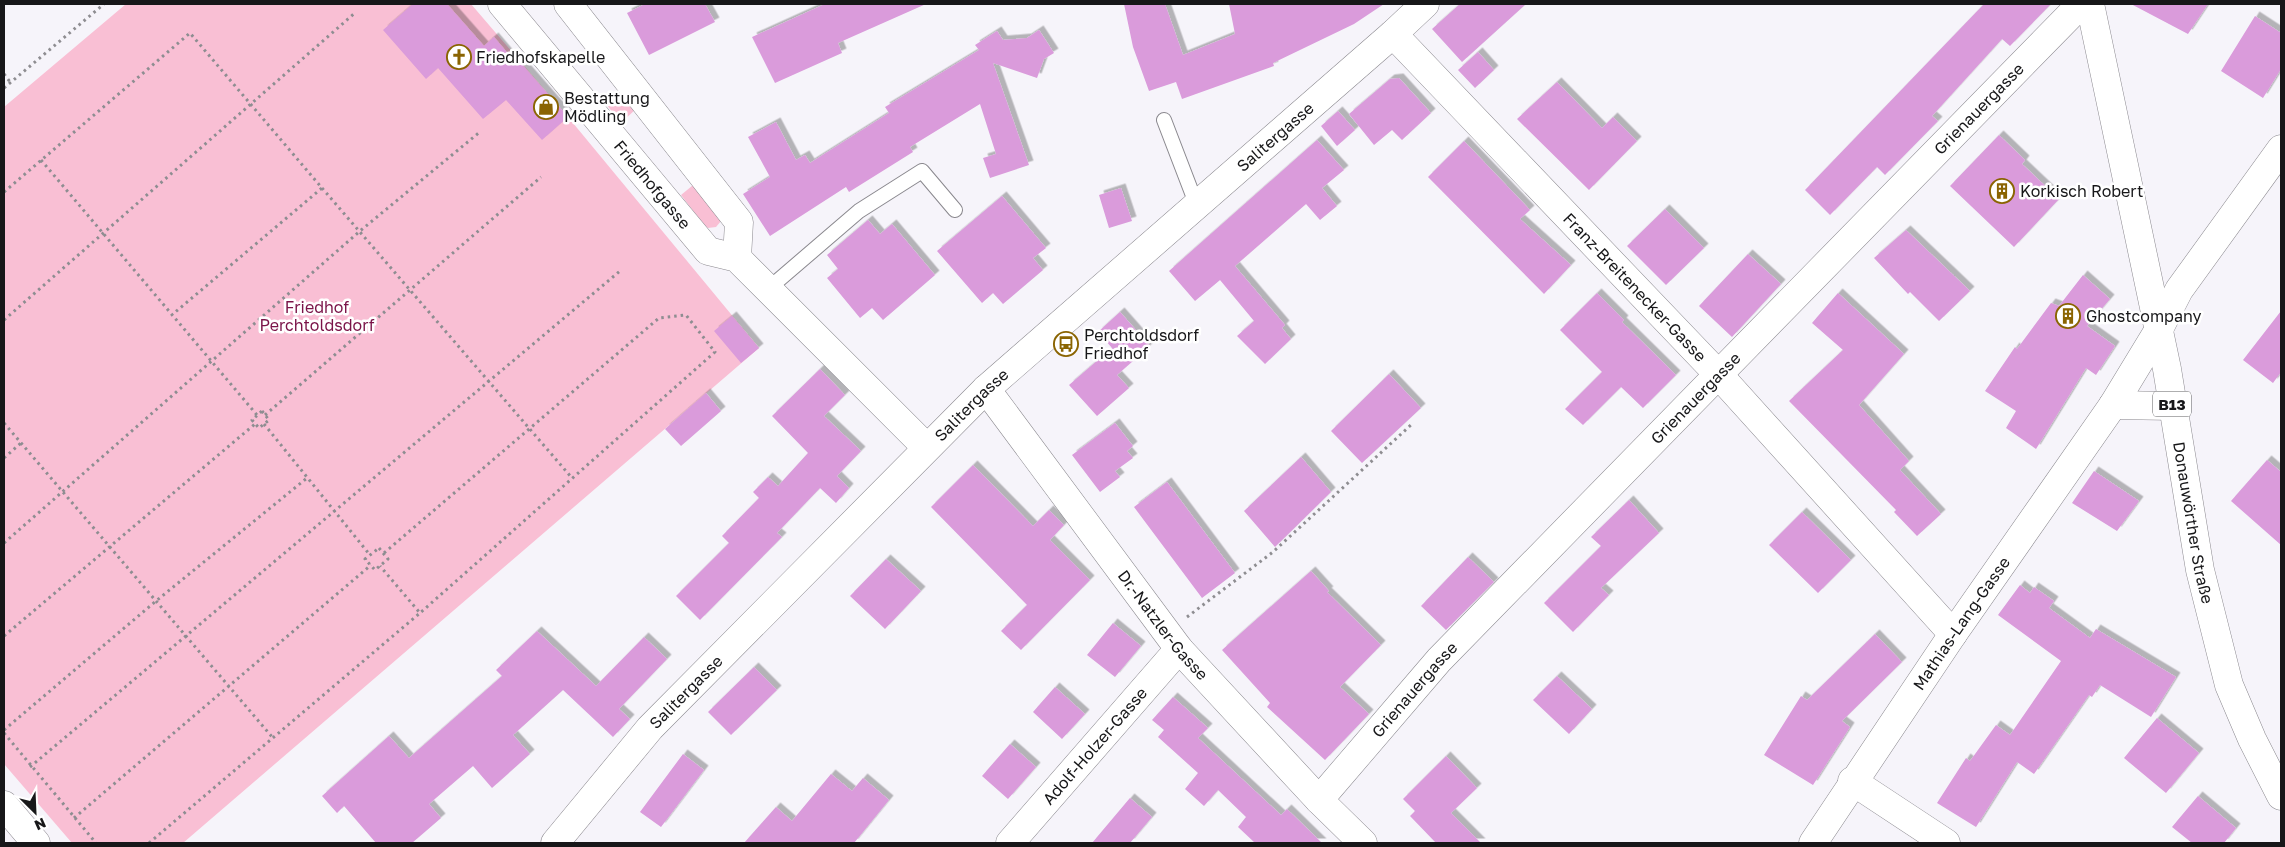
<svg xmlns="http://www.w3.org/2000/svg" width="2285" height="847" font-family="'Golos Text',sans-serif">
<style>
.green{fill:#f9bfd4}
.building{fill:#da9bdb;filter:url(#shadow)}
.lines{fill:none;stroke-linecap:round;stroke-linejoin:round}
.service-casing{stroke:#8a888e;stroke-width:16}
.minor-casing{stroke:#8a888e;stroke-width:29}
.primary-casing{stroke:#8a888e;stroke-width:29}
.path{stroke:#8e8d91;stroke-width:3;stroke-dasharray:2.5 4;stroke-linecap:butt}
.service{stroke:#fff;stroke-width:14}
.minor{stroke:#fff;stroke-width:28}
.primary{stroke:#fff;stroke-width:28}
.labels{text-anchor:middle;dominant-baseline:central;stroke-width:5;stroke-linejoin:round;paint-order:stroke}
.shield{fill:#fff;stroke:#5d5d5e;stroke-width:1}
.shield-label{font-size:15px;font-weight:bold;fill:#171719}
.poi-label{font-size:16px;fill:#171719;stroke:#fff;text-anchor:start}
.street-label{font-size:16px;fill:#171719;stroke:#fff}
.park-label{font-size:16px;fill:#7a1348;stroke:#fff}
</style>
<defs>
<filter id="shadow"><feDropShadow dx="4.5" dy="-4.5" stdDeviation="0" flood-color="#0004"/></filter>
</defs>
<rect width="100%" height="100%" fill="#f6f4fa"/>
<path class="green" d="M 126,4 L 471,4 L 568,117 L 759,348 L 183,843 L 72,843 L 4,764 L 4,107 Z
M 605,98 L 636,105 L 637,108 L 621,123 L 602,99 Z
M 698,181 L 721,221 L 716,227 L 708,228 L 704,225 L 681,195 Z"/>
<path class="building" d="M 413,4 L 447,4 L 484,46 L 494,37 L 516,63 L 519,61 L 568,117 L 542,140 L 506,100 L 483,119 L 438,68 L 426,79 L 383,30 Z
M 645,4 L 705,4 L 715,22 L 649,55 L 627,13 Z
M 825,4 L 926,4 L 838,43 L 842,53 L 775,83 L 752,37 Z
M 1124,4 L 1165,4 L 1183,55 L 1235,34 L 1229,4 L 1384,4 L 1354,24 L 1273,63 L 1274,66 L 1182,99 L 1176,82 L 1149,91 L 1133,47 Z
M 1460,4 L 1526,4 L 1462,62 L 1432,29 Z
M 1984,4 L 2051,4 L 2010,46 L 2002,39 L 1932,116 L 1938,121 L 1885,175 L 1877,167 L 1830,215 L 1805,190 Z
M 2131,4 L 2208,4 L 2188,34 Z
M 2255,16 L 2281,33 L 2281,69 L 2263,98 L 2221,71 Z
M 1039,30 L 1054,53 L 1044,59 L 1037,78 L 993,63 L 1029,165 L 990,178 L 983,158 L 996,154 L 980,104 L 910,147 L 913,152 L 849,192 L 846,187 L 770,236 L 743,194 L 770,177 L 748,137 L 776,122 L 796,160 L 805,155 L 810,163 L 889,113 L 885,107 L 979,50 L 975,45 L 997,31 L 1003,40 L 1027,38 Z
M 1478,52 L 1494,70 L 1475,88 L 1458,70 Z
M 1399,78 L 1431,113 L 1402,140 L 1392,130 L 1374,145 L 1349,114 L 1390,79 Z
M 1557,82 L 1602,128 L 1613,117 L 1637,141 L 1589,190 L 1517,119 Z
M 1338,111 L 1355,130 L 1337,146 L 1321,126 Z
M 1999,135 L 2025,160 L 2022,164 L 2059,199 L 2014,247 L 1950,186 Z
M 1317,140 L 1344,170 L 1322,188 L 1337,206 L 1320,220 L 1306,204 L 1235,266 L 1285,325 L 1282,328 L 1291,339 L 1265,364 L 1237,336 L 1254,321 L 1220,280 L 1195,301 L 1169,271 Z
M 1464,141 L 1530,210 L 1520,219 L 1571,265 L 1544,294 L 1428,177 Z
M 1121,188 L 1132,221 L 1109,228 L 1099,195 Z
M 1002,196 L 1046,248 L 1033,258 L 1043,270 L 1003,304 L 993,293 L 982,303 L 937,251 Z
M 1665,209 L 1704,248 L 1666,285 L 1627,246 Z
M 868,220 L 880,234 L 892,224 L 935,275 L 883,320 L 872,308 L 860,318 L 827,278 L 838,269 L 827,255 Z
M 1906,230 L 1970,291 L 1939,321 L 1910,292 L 1908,294 L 1874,258 Z
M 1748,254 L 1781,284 L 1732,337 L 1699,306 Z
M 2083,275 L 2110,299 L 2087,326 L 2115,346 L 2096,375 L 2086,368 L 2036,449 L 2006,428 L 2016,411 L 1985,391 L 2015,347 L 2017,349 L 2051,303 L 2059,306 Z
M 1597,293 L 1624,320 L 1622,322 L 1676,375 L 1643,408 L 1621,387 L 1583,425 L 1565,409 L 1602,372 L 1560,330 Z
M 1838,293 L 1904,354 L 1859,405 L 1909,461 L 1900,470 L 1941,514 L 1917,536 L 1894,512 L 1896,510 L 1789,401 L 1843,350 L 1812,323 Z
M 2281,311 L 2281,372 L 2273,383 L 2243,360 Z
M 1120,312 L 1150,346 L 1117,375 L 1129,388 L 1097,416 L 1069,385 L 1112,348 L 1098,332 Z
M 732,316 L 759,348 L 741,363 L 714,331 Z
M 820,369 L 845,395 L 824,416 L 861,451 L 837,476 L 849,488 L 836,503 L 820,488 L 777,533 L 782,537 L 700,620 L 676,596 L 729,543 L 722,536 L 759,498 L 753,492 L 768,477 L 778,486 L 808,453 L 772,416 Z
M 1389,374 L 1421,408 L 1362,463 L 1331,431 Z
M 706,393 L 721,411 L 681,446 L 665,429 Z
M 1115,423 L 1133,446 L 1127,451 L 1133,458 L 1115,471 L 1120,477 L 1100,492 L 1072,455 Z
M 1301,457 L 1331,492 L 1275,547 L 1244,511 Z
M 2267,460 L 2281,472 L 2281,545 L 2231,501 Z
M 973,465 L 1033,526 L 1049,510 L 1064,525 L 1050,540 L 1090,580 L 1021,650 L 1001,631 L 1027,605 L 931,507 Z
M 2094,471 L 2139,501 L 2117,531 L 2072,503 Z
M 1167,482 L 1235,573 L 1202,598 L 1134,507 Z
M 1629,500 L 1659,533 L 1601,588 L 1609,595 L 1573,632 L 1544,603 L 1601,546 L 1591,537 Z
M 1802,512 L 1851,560 L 1818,593 L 1769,545 Z
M 1468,557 L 1494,582 L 1446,630 L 1421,606 Z
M 886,559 L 921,591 L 885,629 L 850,596 Z
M 1311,571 L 1329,591 L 1327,592 L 1381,645 L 1340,687 L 1369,714 L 1325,760 L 1267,707 L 1270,703 L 1222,650 Z
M 2020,585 L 2030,593 L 2034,587 L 2054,601 L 2049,608 L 2090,638 L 2096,629 L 2176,677 L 2151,717 L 2100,685 L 2092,697 L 2089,695 L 2034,774 L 2017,762 L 1976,827 L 1937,803 L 1966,758 L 1970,761 L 1996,725 L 2010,735 L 2061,661 L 1998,615 Z
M 1113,623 L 1141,646 L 1115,677 L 1087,655 Z
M 537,631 L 596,686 L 644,637 L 667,659 L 619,709 L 630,719 L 613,737 L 563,690 L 513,735 L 530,754 L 492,788 L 473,766 L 429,804 L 441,818 L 412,843 L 376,843 L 344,806 L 337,813 L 322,796 L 389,736 L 409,758 L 502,676 L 496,670 Z
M 1875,634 L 1902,662 L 1842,721 L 1850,727 L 1813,785 L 1764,755 L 1801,696 L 1807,700 Z
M 754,667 L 777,690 L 731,735 L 708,712 Z
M 1557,676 L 1592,709 L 1569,734 L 1533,700 Z
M 1055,687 L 1085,714 L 1062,739 L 1033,712 Z
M 1173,697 L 1208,728 L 1198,738 L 1281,815 L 1287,809 L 1322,843 L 1255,843 L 1238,827 L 1246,817 L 1218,790 L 1204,806 L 1185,789 L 1198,773 L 1158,737 L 1164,730 L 1152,720 Z
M 2157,718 L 2199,753 L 2166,793 L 2124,758 Z
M 1010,744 L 1036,767 L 1008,799 L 982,776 Z
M 683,754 L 704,770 L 661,827 L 640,812 Z
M 1446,756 L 1477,788 L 1451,813 L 1481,843 L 1436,843 L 1410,816 L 1415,811 L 1403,799 Z
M 831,774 L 852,791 L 863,778 L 889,800 L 854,843 L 744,843 L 776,807 L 792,821 Z
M 2198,796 L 2236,828 L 2224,843 L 2192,843 L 2172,827 Z
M 1130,798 L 1152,817 L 1130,843 L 1092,843 Z"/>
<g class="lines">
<defs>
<path id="service" d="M 1164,120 L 1197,206
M 767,290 L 859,211 L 922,171 L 955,210"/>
<g id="minor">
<path id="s1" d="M 502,4 L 708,251 L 737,258 L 926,447"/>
<path d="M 568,4 L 739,222 L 737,258"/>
<path id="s2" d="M 1393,34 L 1718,374 L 1953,634"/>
<path id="s3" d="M 986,389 L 1179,649 L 1319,800 L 1363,843"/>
<path d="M 2113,405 L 2173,406"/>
<path d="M 1852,781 L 1946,843"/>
<path id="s4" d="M 1319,800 L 1439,660 L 2081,4"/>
<path d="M 4,805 L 36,843"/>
<path id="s5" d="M 555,843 L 650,728 L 986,389 L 1393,34 L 1425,4"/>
<path id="s6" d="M 1010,843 L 1179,649"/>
<path id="s7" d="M 1813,843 L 1953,634 L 2113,405 L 2158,331 L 2179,290 L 2281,149"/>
</g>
<g id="primary">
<path id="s8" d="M 2090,4 L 2167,369 L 2200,570 L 2229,685 L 2252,739 L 2281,796"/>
</g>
</defs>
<use href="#service" class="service-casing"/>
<use href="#minor" class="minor-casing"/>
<use href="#primary" class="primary-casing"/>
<path class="path" d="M 4,74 L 10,82
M 4,88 L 104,4
M 41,160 L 257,415
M 322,188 L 572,478
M 4,192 L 190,33 L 322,188 L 173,314
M 4,320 L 356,12
M 262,411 L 269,420 L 259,428 L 252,420 Z
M 265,415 L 541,177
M 4,423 L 273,738
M 264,424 L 370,555
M 4,458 L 21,443
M 4,543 L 360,231 L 481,131
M 379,548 L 388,559 L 375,570 L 365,559 Z
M 384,553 L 659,318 L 686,315 L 715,352 L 420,613
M 1187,617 L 1273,552 L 1412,424
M 4,636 L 255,424
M 4,730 L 156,601 L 307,478
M 4,733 L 96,843
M 30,767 L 620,271
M 74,818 L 371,565
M 149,843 L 420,613 L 380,566"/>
<use href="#service" class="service"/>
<use href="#minor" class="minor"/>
<use href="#primary" class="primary"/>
</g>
<defs>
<symbol id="church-ring" viewBox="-11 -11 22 22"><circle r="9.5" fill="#fff" stroke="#8a6402" stroke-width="1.5"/><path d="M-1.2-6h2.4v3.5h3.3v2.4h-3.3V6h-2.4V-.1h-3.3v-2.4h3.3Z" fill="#8a6402"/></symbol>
<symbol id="shop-ring" viewBox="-11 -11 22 22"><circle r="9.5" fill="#fff" stroke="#8a6402" stroke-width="1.5"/><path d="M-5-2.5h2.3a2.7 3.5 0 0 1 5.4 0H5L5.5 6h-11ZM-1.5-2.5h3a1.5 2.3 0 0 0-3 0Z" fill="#8a6402"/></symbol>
<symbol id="building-ring" viewBox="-11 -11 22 22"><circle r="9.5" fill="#fff" stroke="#8a6402" stroke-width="1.5"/><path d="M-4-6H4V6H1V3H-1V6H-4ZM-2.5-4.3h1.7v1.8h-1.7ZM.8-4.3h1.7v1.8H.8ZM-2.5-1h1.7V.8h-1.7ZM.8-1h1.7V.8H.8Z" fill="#8a6402"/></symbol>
<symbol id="bus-ring" viewBox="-11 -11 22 22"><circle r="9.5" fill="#fff" stroke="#8a6402" stroke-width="1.5"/><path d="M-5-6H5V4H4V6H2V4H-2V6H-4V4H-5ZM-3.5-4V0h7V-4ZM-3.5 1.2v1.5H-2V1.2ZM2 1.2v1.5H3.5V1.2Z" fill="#8a6402"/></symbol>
</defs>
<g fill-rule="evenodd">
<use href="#church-ring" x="445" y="43" width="28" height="28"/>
<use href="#shop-ring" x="532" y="93" width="28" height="28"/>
<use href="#building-ring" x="1988" y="177" width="28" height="28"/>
<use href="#building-ring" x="2054" y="302" width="28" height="28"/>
<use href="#bus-ring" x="1052" y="330" width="28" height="28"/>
</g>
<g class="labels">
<rect class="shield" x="2153" y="391.5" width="38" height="25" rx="4"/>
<g class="shield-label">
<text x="2172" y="404">B13</text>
</g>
<g class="poi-label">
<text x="476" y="57">Friedhofskapelle</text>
<text x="564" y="98">Bestattung<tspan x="564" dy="18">Mödling</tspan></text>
<text x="2020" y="191">Korkisch Robert</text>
<text x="2086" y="316">Ghostcompany</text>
<text x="1084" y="335">Perchtoldsdorf<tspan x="1084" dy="18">Friedhof</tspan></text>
</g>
<g class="street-label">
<text stroke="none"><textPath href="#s4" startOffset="956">Grienauergasse</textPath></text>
<text stroke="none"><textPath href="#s5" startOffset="1010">Salitergasse</textPath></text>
<text stroke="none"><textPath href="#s1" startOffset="235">Friedhofgasse</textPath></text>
<text stroke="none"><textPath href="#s2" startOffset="350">Franz-Breitenecker-Gasse</textPath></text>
<text stroke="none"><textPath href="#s4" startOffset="551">Grienauergasse</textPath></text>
<text stroke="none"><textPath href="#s5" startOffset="605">Salitergasse</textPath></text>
<text stroke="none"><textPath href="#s8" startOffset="529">Donauwörther Straße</textPath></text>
<text stroke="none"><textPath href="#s7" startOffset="265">Mathias-Lang-Gasse</textPath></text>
<text stroke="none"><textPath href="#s3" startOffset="295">Dr.-Natzler-Gasse</textPath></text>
<text stroke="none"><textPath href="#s4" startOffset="146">Grienauergasse</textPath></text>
<text stroke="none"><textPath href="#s5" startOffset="200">Salitergasse</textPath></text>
<text stroke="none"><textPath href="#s6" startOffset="129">Adolf-Holzer-Gasse</textPath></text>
</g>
<g class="park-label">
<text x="317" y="307">Friedhof<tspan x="317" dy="18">Perchtoldsdorf</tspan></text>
</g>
</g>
<rect width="2285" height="847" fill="none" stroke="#171719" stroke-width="10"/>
<g transform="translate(35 812) rotate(156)" stroke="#ffffff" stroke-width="4" paint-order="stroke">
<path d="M0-4L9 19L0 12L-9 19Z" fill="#171719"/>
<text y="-8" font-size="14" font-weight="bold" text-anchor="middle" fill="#171719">N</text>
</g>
</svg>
